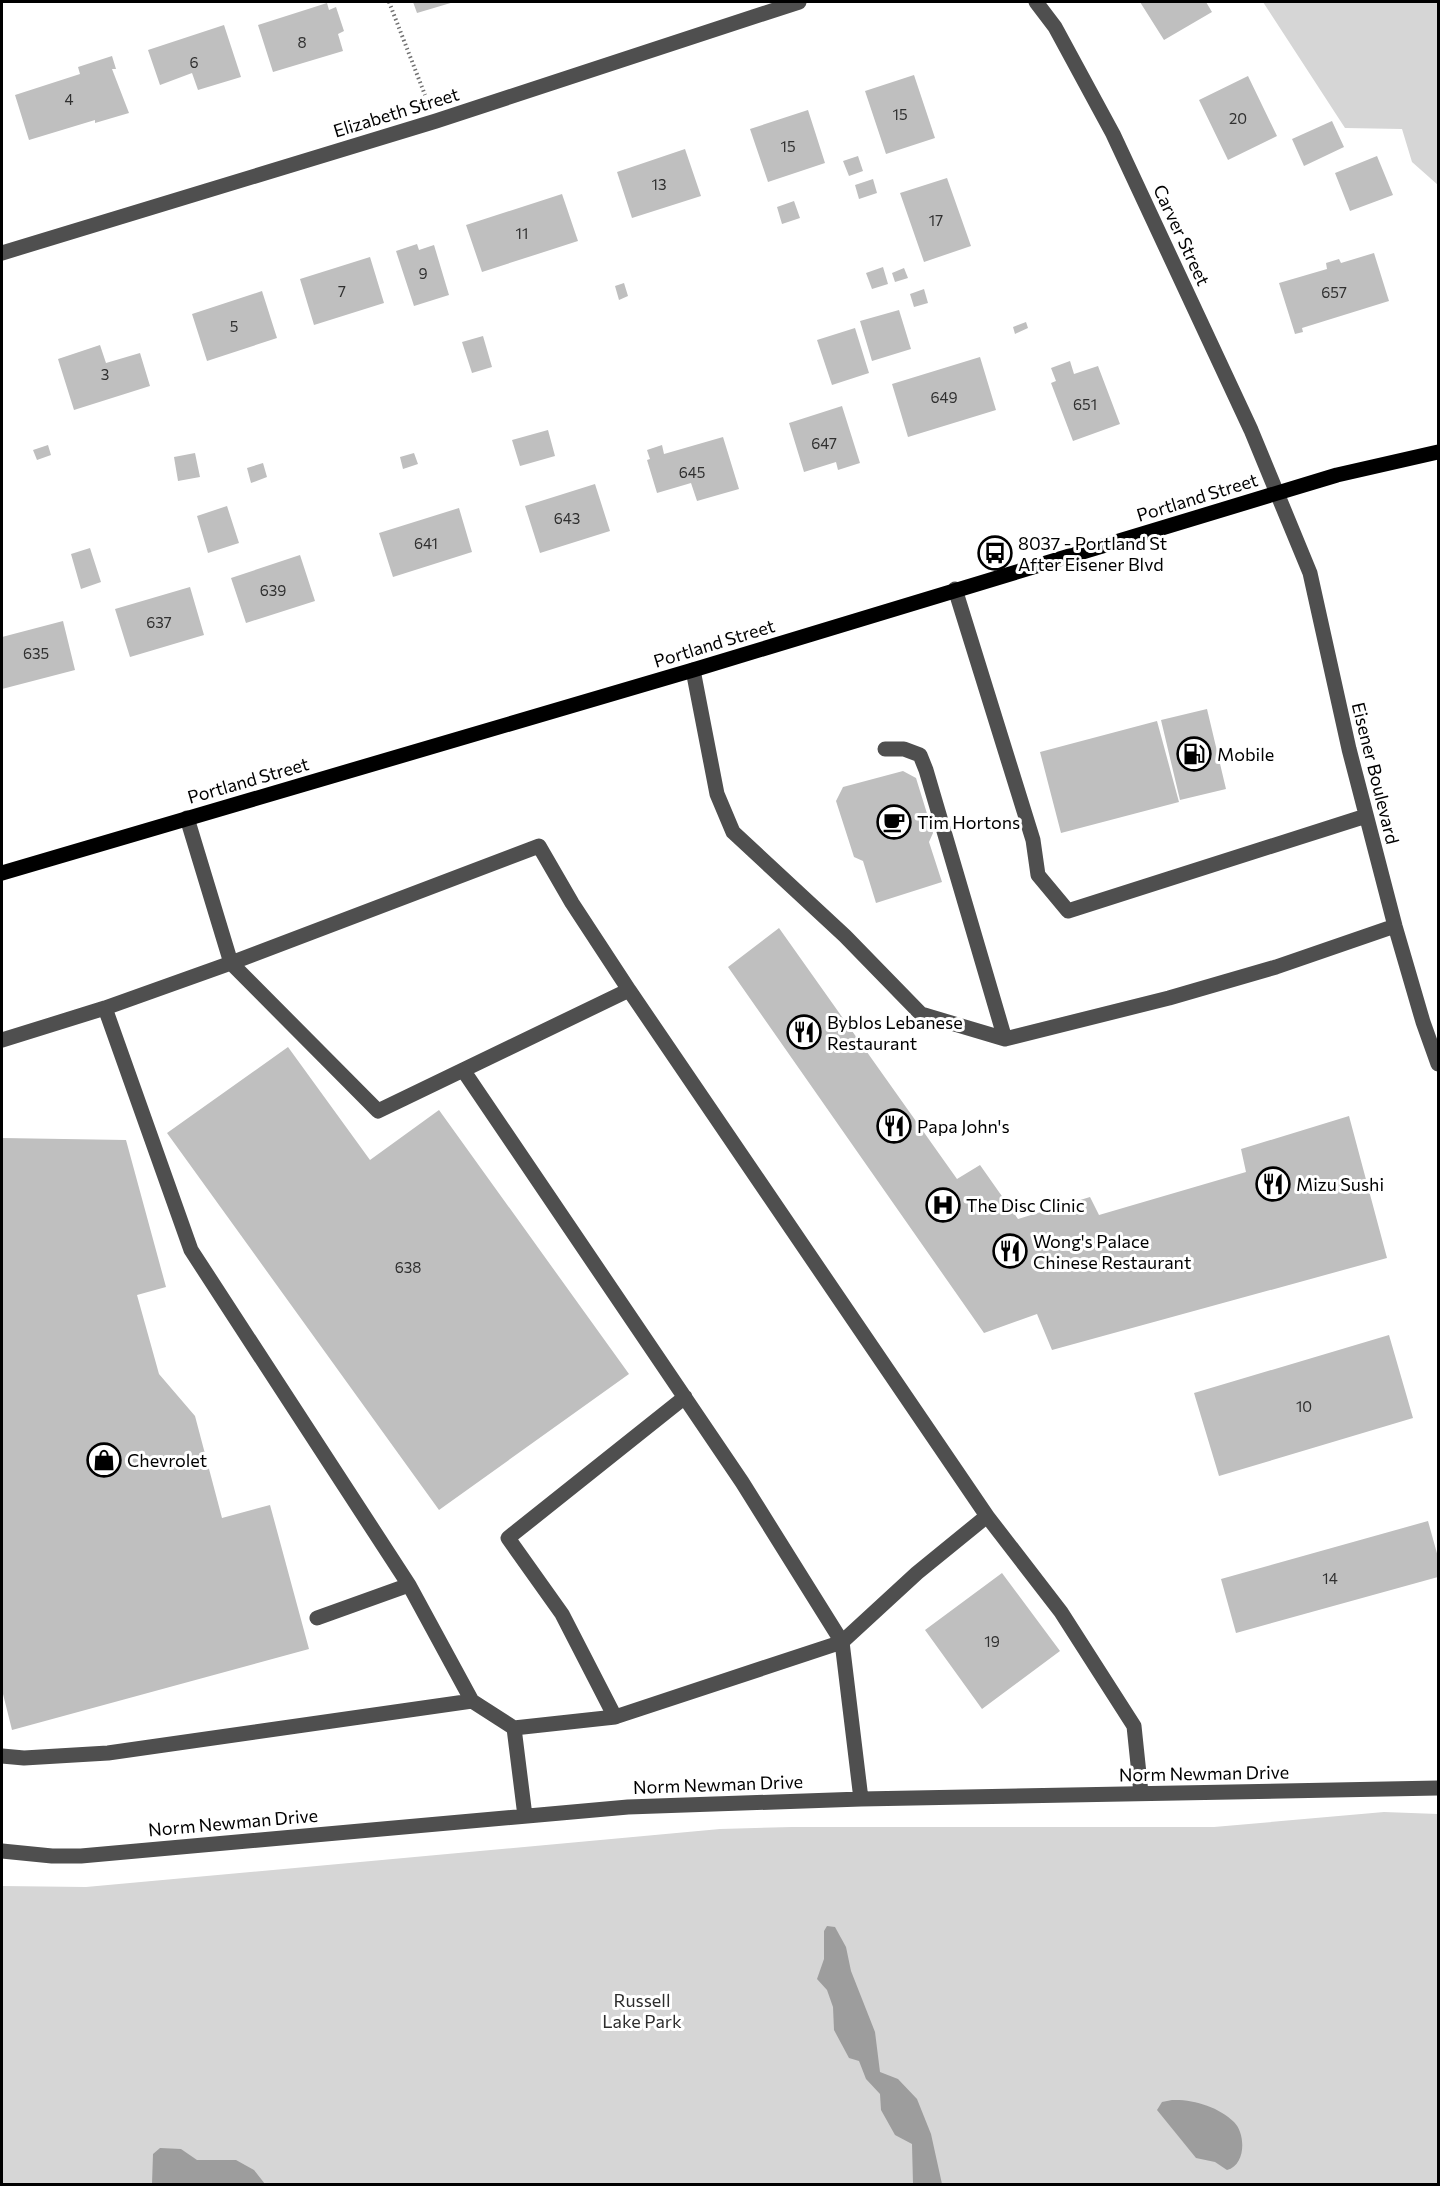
<svg xmlns="http://www.w3.org/2000/svg" width="1440" height="2186" font-family="Commissioner,sans-serif">
<style>
.green{fill:#d6d6d6}
.water{fill:#9d9d9d}
.building{fill:#bfbfbf}
.lines{fill:none;stroke-linecap:round;stroke-linejoin:round}
.path{stroke:#717171;stroke-width:4;stroke-dasharray:1.5 3;stroke-linecap:butt}
.minor{stroke:#4f4f4f;stroke-width:15}
.major{stroke:#000;stroke-width:15}
.labels{text-anchor:middle;dominant-baseline:central;stroke-width:6;stroke-linejoin:round;paint-order:stroke}
.number-label{font-size:15px;fill:#303030}
.street-label{font-size:18px;fill:#000;stroke:#fff}
.poi-label{font-size:18px;fill:#000;stroke:#fff;text-anchor:start}
.park-label{font-size:18px;fill:#2d2d2d;stroke:#fff}
</style>
<rect width="100%" height="100%" fill="#fff"/>
<path class="green" d="M 1263,2 L 1438,2 L 1438,185 L 1412,162 L 1402,129 L 1345,128 Z
M 1384,1812 L 1438,1814 L 1438,2184 L 2,2184 L 2,1886 L 86,1887 L 720,1829 L 792,1827 L 1214,1827 Z"/>
<path class="water" d="M 827,1926 L 835,1927 L 846,1947 L 851,1971 L 875,2032 L 880,2072 L 898,2079 L 917,2099 L 931,2134 L 942,2184 L 913,2184 L 912,2144 L 895,2135 L 881,2110 L 880,2094 L 866,2079 L 859,2061 L 849,2058 L 834,2030 L 833,2007 L 827,1990 L 817,1979 L 824,1959 L 824,1931 Z
M 1172,2100 C 1193,2099 1219,2107 1234,2122 C 1246,2134 1246,2165 1227,2170 L 1215,2162 L 1196,2158 L 1157,2110 L 1162,2102 Z
M 160,2148 L 181,2149 L 197,2160 L 236,2160 L 254,2170 L 265,2184 L 152,2184 L 153,2154 Z"/>
<path class="building" d="M 413,2 L 454,2 L 417,13 Z
M 1140,2 L 1206,2 L 1212,12 L 1164,40 Z
M 327,3 L 329,10 L 336,7 L 344,31 L 338,34 L 343,51 L 273,72 L 258,25 Z
M 224,25 L 241,77 L 198,90 L 192,73 L 160,85 L 148,50 Z
M 112,56 L 116,69 L 112,69 L 129,113 L 95,123 L 95,120 L 29,140 L 15,95 L 80,74 L 78,67 Z
M 914,75 L 935,138 L 886,154 L 865,91 Z
M 1248,76 L 1277,136 L 1228,160 L 1199,100 Z
M 808,110 L 825,163 L 768,182 L 750,129 Z
M 1332,121 L 1344,147 L 1304,166 L 1292,139 Z
M 685,149 L 701,196 L 632,218 L 617,172 Z
M 858,156 L 863,171 L 849,176 L 843,161 Z
M 1377,156 L 1393,195 L 1350,211 L 1335,173 Z
M 947,178 L 971,246 L 924,262 L 900,193 Z
M 873,179 L 877,193 L 859,199 L 855,185 Z
M 562,194 L 578,241 L 482,272 L 466,225 Z
M 794,201 L 800,218 L 782,224 L 777,207 Z
M 417,244 L 419,250 L 434,245 L 449,295 L 414,306 L 396,251 Z
M 1374,253 L 1389,301 L 1302,328 L 1303,332 L 1295,334 L 1279,283 L 1327,269 L 1326,263 L 1339,259 L 1341,263 Z
M 370,257 L 384,303 L 314,325 L 300,279 Z
M 883,267 L 888,284 L 872,289 L 866,273 Z
M 904,268 L 908,278 L 895,282 L 892,273 Z
M 624,283 L 628,296 L 619,300 L 615,286 Z
M 924,289 L 928,303 L 914,307 L 910,294 Z
M 262,291 L 277,338 L 207,361 L 192,314 Z
M 899,310 L 911,349 L 872,361 L 860,321 Z
M 1026,322 L 1028,328 L 1015,334 L 1013,327 Z
M 855,328 L 869,373 L 832,385 L 817,340 Z
M 483,336 L 492,367 L 472,373 L 462,342 Z
M 100,345 L 106,363 L 140,353 L 150,386 L 74,410 L 58,359 Z
M 980,357 L 996,410 L 908,437 L 892,384 Z
M 1070,361 L 1074,374 L 1098,366 L 1120,424 L 1073,441 L 1051,383 L 1056,381 L 1051,368 Z
M 842,406 L 860,463 L 838,470 L 836,462 L 804,472 L 789,423 Z
M 548,430 L 555,456 L 520,466 L 512,440 Z
M 723,437 L 739,489 L 697,501 L 691,483 L 657,493 L 647,460 L 650,459 L 647,450 L 662,445 L 664,454 Z
M 48,445 L 51,455 L 37,460 L 33,450 Z
M 195,453 L 200,477 L 178,481 L 174,457 Z
M 414,453 L 418,464 L 403,469 L 400,457 Z
M 263,463 L 267,477 L 251,483 L 247,468 Z
M 595,484 L 610,531 L 540,553 L 525,506 Z
M 227,506 L 239,543 L 208,553 L 197,516 Z
M 459,508 L 472,552 L 393,577 L 379,533 Z
M 90,548 L 101,582 L 81,589 L 71,554 Z
M 300,555 L 315,601 L 246,623 L 231,578 Z
M 190,587 L 204,635 L 130,657 L 115,609 Z
M 63,621 L 75,670 L 2,689 L 2,637 Z
M 1207,709 L 1226,789 L 1180,800 L 1161,720 Z
M 1157,721 L 1179,802 L 1061,833 L 1040,752 Z
M 903,771 L 916,778 L 933,833 L 929,842 L 942,882 L 876,903 L 863,861 L 854,857 L 836,801 L 843,787 Z
M 779,928 L 957,1179 L 980,1165 L 1018,1219 L 1090,1197 L 1099,1215 L 1246,1172 L 1241,1149 L 1349,1116 L 1387,1258 L 1052,1350 L 1037,1314 L 984,1333 L 728,967 Z
M 288,1047 L 370,1160 L 439,1110 L 629,1374 L 439,1510 L 167,1133 Z
M 2,1138 L 126,1140 L 166,1287 L 137,1295 L 159,1374 L 195,1416 L 222,1518 L 270,1505 L 309,1649 L 12,1730 L 2,1690 Z
M 1389,1335 L 1413,1418 L 1219,1476 L 1194,1393 Z
M 1428,1521 L 1438,1557 L 1438,1577 L 1236,1633 L 1221,1579 Z
M 1002,1573 L 1060,1651 L 982,1709 L 925,1630 Z"/>
<g class="lines">
<path class="path" d="M 389,2 L 425,95"/>
<path class="minor" d="M 1036,2 L 1055,27 L 1113,134 L 1251,430 L 1310,573 L 1349,749 L 1395,926 L 1423,1022 L 1438,1064
M 2,253 L 436,121 L 799,2
M 955,589 L 1033,840 L 1038,875 L 1068,911 L 1366,816
M 693,670 L 717,794 L 733,832 L 845,936 L 921,1014 L 1005,1039 L 1169,998 L 1276,967 L 1395,926
M 885,749 L 904,749 L 920,755 L 926,770 L 1005,1039
M 539,846 L 572,903 L 629,990 L 378,1111 L 231,963 Z
M 629,990 L 987,1516 L 917,1573 L 842,1642 L 615,1717 L 562,1614 L 508,1538 L 685,1397
M 105,1008 L 191,1250 L 409,1585 L 472,1701
M 2,1040 L 105,1008 L 231,963 L 187,818
M 463,1070 L 742,1482 L 842,1642 L 861,1799
M 987,1516 L 1061,1612 L 1134,1726 L 1141,1793
M 317,1618 L 409,1585
M 514,1728 L 615,1717
M 2,1756 L 24,1758 L 108,1753 L 472,1701 L 514,1728 L 525,1816
M 2,1851 L 52,1856 L 81,1856 L 628,1807 L 861,1799 L 1438,1788"/>
<path class="major" d="M 2,873 L 693,670 L 1337,475 L 1438,452"/>
</g>
<defs>
<symbol id="bus-ring" viewBox="-11 -11 22 22"><circle r="9.5" fill="#fff" stroke="#000" stroke-width="1.5"/><path d="M-5-6H5V4H4V6H2V4H-2V6H-4V4H-5ZM-3.5-4V0h7V-4ZM-3.5 1.2v1.5H-2V1.2ZM2 1.2v1.5H3.5V1.2Z" fill="#000"/></symbol>
<symbol id="fuel-ring" viewBox="-11 -11 22 22"><circle r="9.5" fill="#fff" stroke="#000" stroke-width="1.5"/><path d="M-5.5-6h7V0h2V4h1.3V-2.5L3-4.5l.8-.8L6-3V5H2.5V1h-1V6h-7ZM-4.2-4.7v3.2H.2V-4.7Z" fill="#000"/></symbol>
<symbol id="cafe-ring" viewBox="-11 -11 22 22"><circle r="9.5" fill="#fff" stroke="#000" stroke-width="1.5"/><path d="M-5.5-4.5H6V0H3Q3 3.5 0 3.5H-2.5Q-5.5 3.5-5.5 0ZM3-3.2v2h1.7v-2ZM-6 4.5H4V6H-6Z" fill="#000"/></symbol>
<symbol id="restaurant-ring" viewBox="-11 -11 22 22"><circle r="9.5" fill="#fff" stroke="#000" stroke-width="1.5"/><path d="M-5-6h1v4h1v-4h1v4h1v-4h1v5L-1.5 .5V6h-2V.5L-5-1ZM5-6V6H3V1.5H1.5Q1.5-4 5-6Z" fill="#000"/></symbol>
<symbol id="hospital-ring" viewBox="-11 -11 22 22"><circle r="9.5" fill="#fff" stroke="#000" stroke-width="1.5"/><path d="M-5-5h3v3.5h4V-5h3V5h-3V1.5h-4V5h-3Z" fill="#000"/></symbol>
<symbol id="shop-ring" viewBox="-11 -11 22 22"><circle r="9.5" fill="#fff" stroke="#000" stroke-width="1.5"/><path d="M-5-2.5h2.3a2.7 3.5 0 0 1 5.4 0H5L5.5 6h-11ZM-1.5-2.5h3a1.5 2.3 0 0 0-3 0Z" fill="#000"/></symbol>
</defs>
<g fill-rule="evenodd">
<use href="#bus-ring" x="976" y="534" width="38" height="38"/>
<use href="#fuel-ring" x="1175" y="735" width="38" height="38"/>
<use href="#cafe-ring" x="875" y="803" width="38" height="38"/>
<use href="#restaurant-ring" x="785" y="1013" width="38" height="38"/>
<use href="#restaurant-ring" x="875" y="1107" width="38" height="38"/>
<use href="#restaurant-ring" x="1254" y="1165" width="38" height="38"/>
<use href="#hospital-ring" x="924" y="1186" width="38" height="38"/>
<use href="#restaurant-ring" x="991" y="1232" width="38" height="38"/>
<use href="#shop-ring" x="85" y="1441" width="38" height="38"/>
</g>
<g class="labels">
<g class="number-label">
<text x="302" y="42">8</text>
<text x="194" y="62">6</text>
<text x="69" y="99">4</text>
<text x="900" y="114">15</text>
<text x="1238" y="118">20</text>
<text x="788" y="146">15</text>
<text x="659" y="184">13</text>
<text x="936" y="220">17</text>
<text x="522" y="233">11</text>
<text x="423" y="273">9</text>
<text x="342" y="291">7</text>
<text x="1334" y="292">657</text>
<text x="234" y="326">5</text>
<text x="105" y="374">3</text>
<text x="944" y="397">649</text>
<text x="1085" y="404">651</text>
<text x="824" y="443">647</text>
<text x="692" y="472">645</text>
<text x="567" y="518">643</text>
<text x="426" y="543">641</text>
<text x="273" y="590">639</text>
<text x="159" y="622">637</text>
<text x="36" y="653">635</text>
<text x="408" y="1267">638</text>
<text x="1304" y="1406">10</text>
<text x="1330" y="1578">14</text>
<text x="992" y="1641">19</text>
</g>
<g class="street-label">
<text transform="translate(396 112) rotate(-17)">Elizabeth Street</text>
<text transform="translate(1182 235) rotate(65)">Carver Street</text>
<text transform="translate(1197 497) rotate(-17)">Portland Street</text>
<text transform="translate(714 643) rotate(-17)">Portland Street</text>
<text transform="translate(1376 773) rotate(76)">Eisener Boulevard</text>
<text transform="translate(248 780) rotate(-16)">Portland Street</text>
<text transform="translate(1204 1773) rotate(-1)">Norm Newman Drive</text>
<text transform="translate(718 1784) rotate(-2)">Norm Newman Drive</text>
<text transform="translate(233 1822) rotate(-5)">Norm Newman Drive</text>
</g>
<g class="poi-label">
<text x="1018" y="543">8037 - Portland St<tspan x="1018" dy="21">After Eisener Blvd</tspan></text>
<text x="1217" y="754">Mobile</text>
<text x="917" y="822">Tim Hortons</text>
<text x="827" y="1022">Byblos Lebanese<tspan x="827" dy="21">Restaurant</tspan></text>
<text x="917" y="1126">Papa John's</text>
<text x="1296" y="1184">Mizu Sushi</text>
<text x="966" y="1205">The Disc Clinic</text>
<text x="1033" y="1241">Wong's Palace<tspan x="1033" dy="21">Chinese Restaurant</tspan></text>
<text x="127" y="1460">Chevrolet</text>
</g>
<g class="park-label">
<text x="642" y="2000">Russell<tspan x="642" dy="21">Lake Park</tspan></text>
</g>
</g>
<rect width="1440" height="2186" fill="none" stroke="#000000" stroke-width="6"/>
</svg>
